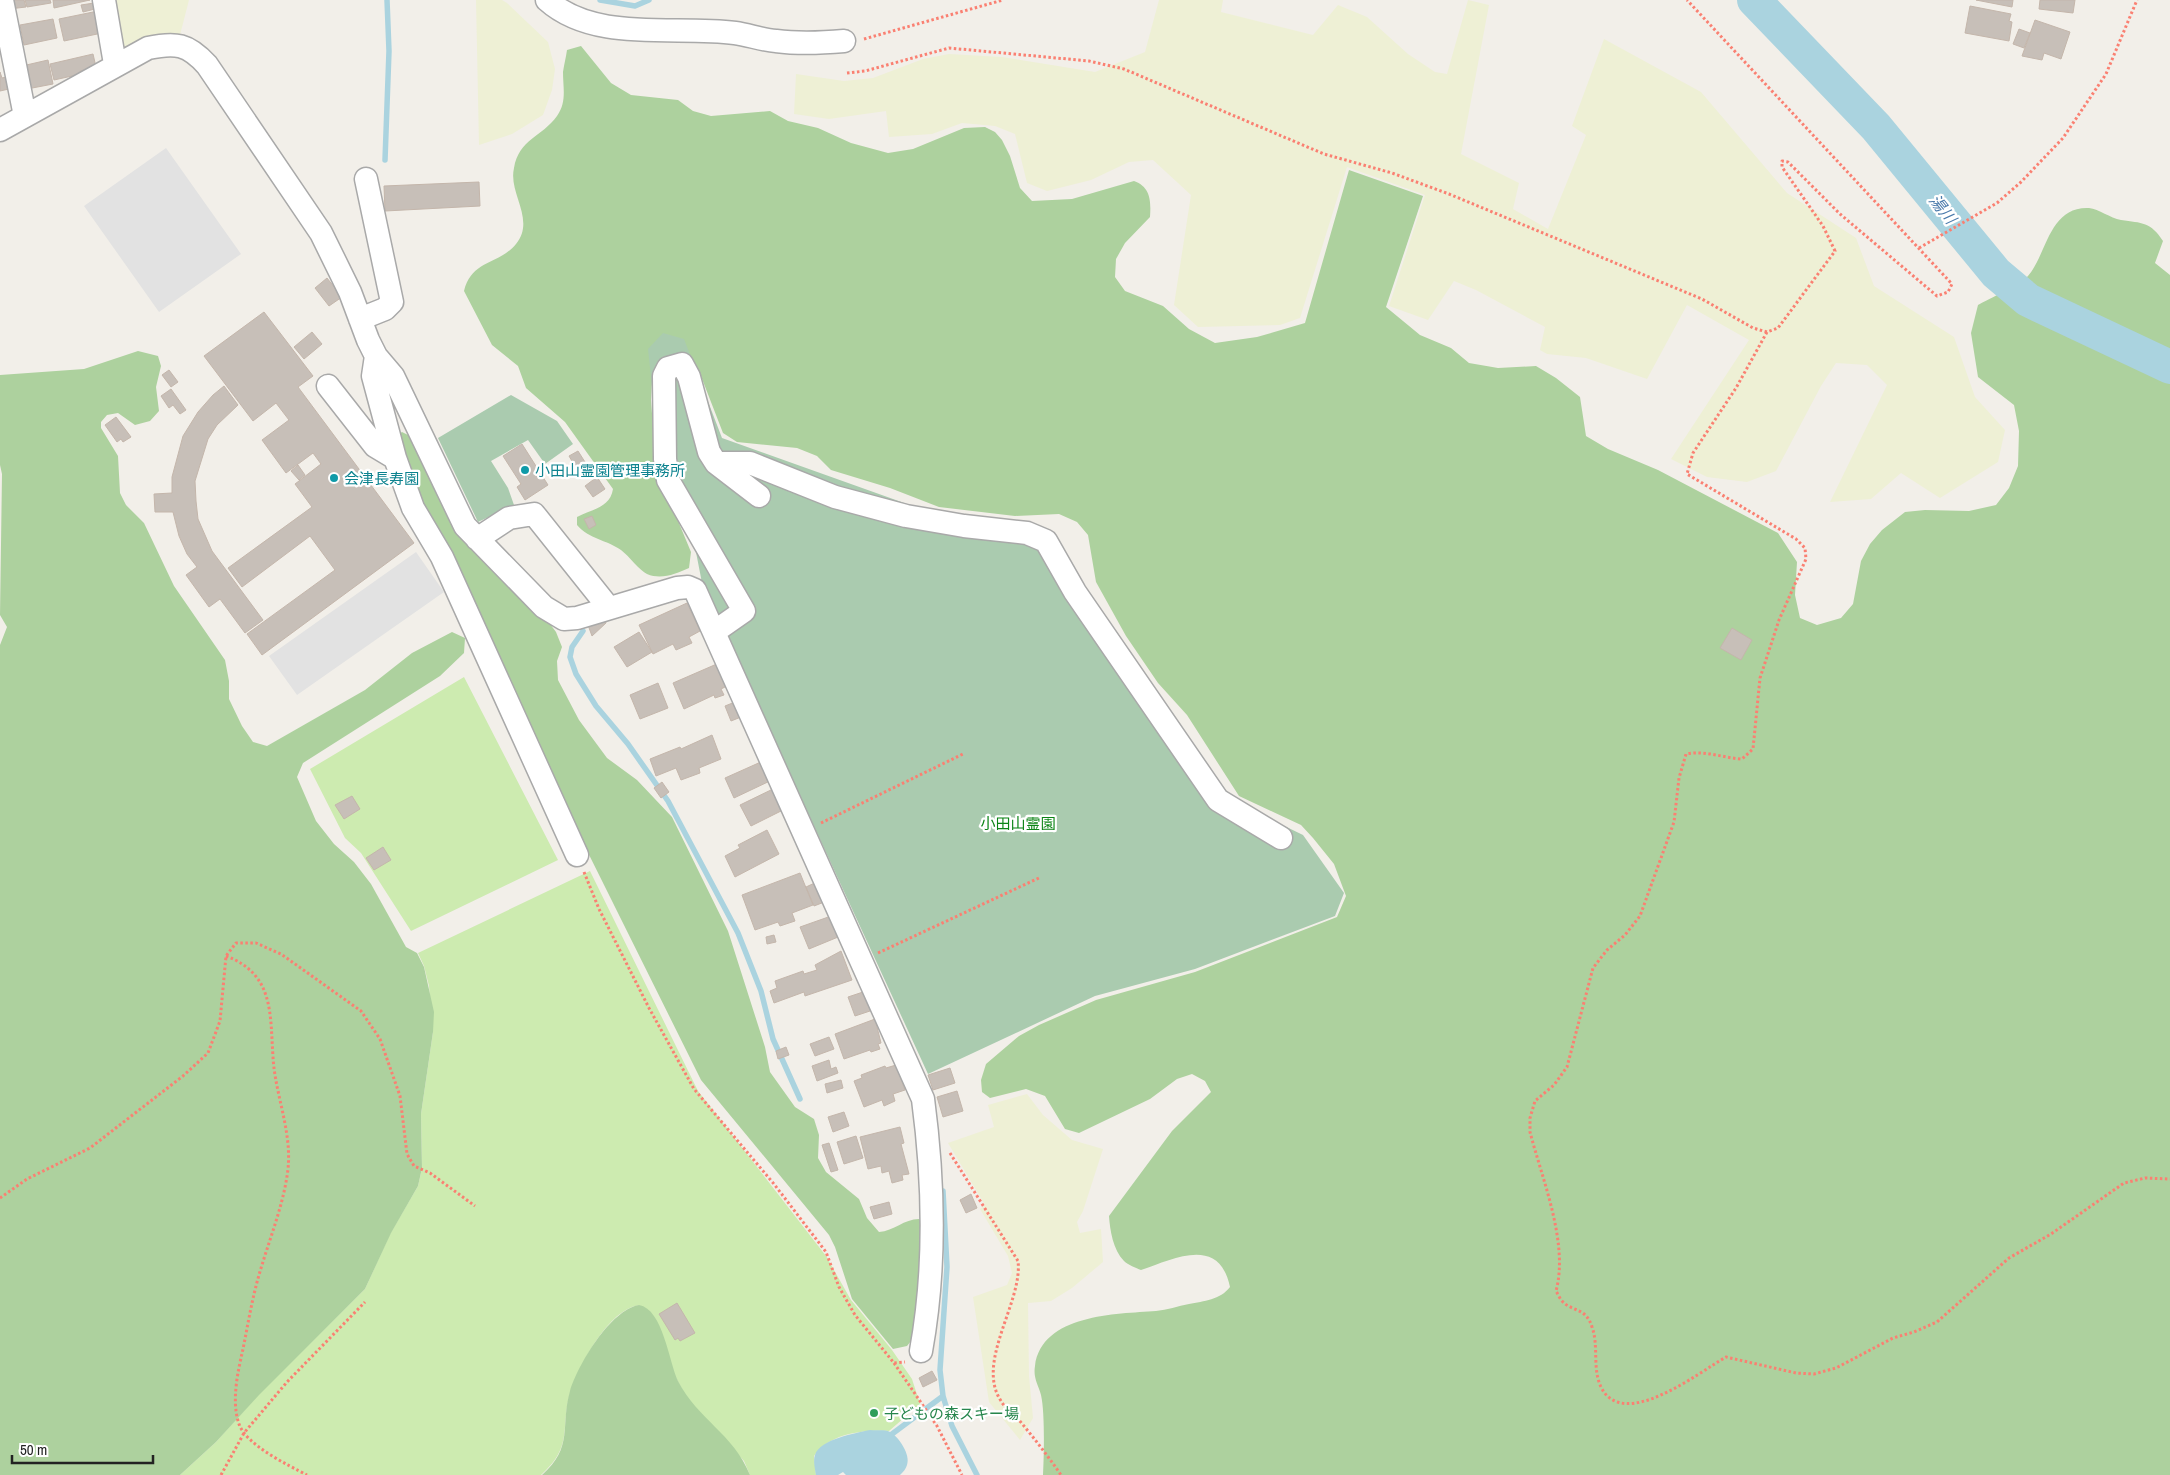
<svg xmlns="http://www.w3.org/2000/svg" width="2170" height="1475" font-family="'Archivo Narrow','Noto Sans JP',sans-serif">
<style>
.farmland{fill:#eef0d5}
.grass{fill:#cdebb0}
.forest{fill:#add19e}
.cemetery{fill:#aacbaf}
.parking{fill:#e2e2e2}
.water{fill:#aad3df}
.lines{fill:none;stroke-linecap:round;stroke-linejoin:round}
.stream{stroke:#aad3df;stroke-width:5.5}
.river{stroke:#aad3df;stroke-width:34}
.building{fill:#c7bfb8;stroke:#c4b6ab}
.minor-casing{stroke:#a9a9a9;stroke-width:25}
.path{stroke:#fa8072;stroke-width:3;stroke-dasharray:2.5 2.5;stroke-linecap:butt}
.minor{stroke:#fff;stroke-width:22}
.culture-dot{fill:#0f9aa8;stroke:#fff;stroke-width:2}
.leisure-dot{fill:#2e9e5b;stroke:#fff;stroke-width:2}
.labels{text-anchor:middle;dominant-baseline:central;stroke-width:4.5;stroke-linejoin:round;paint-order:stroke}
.culture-label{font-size:15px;fill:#0d838f;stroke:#fff;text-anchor:start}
.park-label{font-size:15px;fill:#0c8416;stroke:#fff}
.leisure-label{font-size:15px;fill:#27864d;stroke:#fff;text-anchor:start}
.water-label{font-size:16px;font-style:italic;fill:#4a7aab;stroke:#fff}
</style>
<rect width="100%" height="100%" fill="#f2efe9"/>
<path class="farmland" d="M 112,0 L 189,0 L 180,35 L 121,50 Z
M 476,0 L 502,0 L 507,3 L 548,42 L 555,69 L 552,90 L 543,115 L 512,134 L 479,145 Z
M 1159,0 L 1223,0 L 1221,12 L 1313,35 L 1338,5 L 1367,17 L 1408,54 L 1435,72 L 1447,74 L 1468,0 L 1489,5 L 1461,154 L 1519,183 L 1513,209 L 1548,229 L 1586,135 L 1572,126 L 1604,39 L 1701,92 L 1787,193 L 1856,238 L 1874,286 L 1954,337 L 1975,397 L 2005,430 L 1998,462 L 1940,498 L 1901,473 L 1871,499 L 1830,502 L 1887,385 L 1867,365 L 1836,363 L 1821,386 L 1776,471 L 1747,482 L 1707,477 L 1671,459 L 1749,340 L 1687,305 L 1647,379 L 1586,358 L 1547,354 L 1540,350 L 1545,327 L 1476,290 L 1454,281 L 1428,320 L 1389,306 L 1425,195 L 1347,167 L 1300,318 L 1280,325 L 1198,327 L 1174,305 L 1191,195 L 1153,160 L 1129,162 L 1091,180 L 1047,191 L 1027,183 L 1015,134 L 995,126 L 962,123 L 932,134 L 889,137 L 886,111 L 829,119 L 794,114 L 796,74 L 844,81 L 873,78 L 923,59 L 949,54 L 1002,57 L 1095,72 L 1145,52 Z
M 1027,1094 L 1043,1115 L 1072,1140 L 1103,1149 L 1083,1211 L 1077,1222 L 1080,1233 L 1101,1229 L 1103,1262 L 1072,1288 L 1051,1301 L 1028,1303 L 1029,1376 L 1033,1418 L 1020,1440 L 989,1402 L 973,1297 L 1007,1285 L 1012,1273 L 1008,1256 L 980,1209 L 985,1205 L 948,1143 L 994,1127 L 988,1105 Z"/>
<path class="grass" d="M 464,677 L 558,860 L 411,931 L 361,853 L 345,838 L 310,769 Z
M 590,871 L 698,1091 L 826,1256 L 851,1300 L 892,1350 L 912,1379 L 920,1404 L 889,1431 C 863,1430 830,1433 814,1456 L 816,1475 L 750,1475 L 744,1461 L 686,1397 L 639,1305 C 608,1310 581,1363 571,1390 C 559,1427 575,1445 541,1475 L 180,1475 L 216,1442 L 259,1394 L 365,1289 L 390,1234 L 418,1186 L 422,1168 L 421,1114 L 433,1032 L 429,986 L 424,966 L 418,953 Z"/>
<path class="forest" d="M 581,46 L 611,83 L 631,95 L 678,100 L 693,111 L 711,116 L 770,111 L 788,121 L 818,128 L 851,143 L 888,153 L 913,149 L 964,128 L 985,127 L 995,132 L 1002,140 L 1010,156 L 1020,188 L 1032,201 L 1072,199 L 1134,181 C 1151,187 1151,202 1150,217 L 1125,243 L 1116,259 L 1115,277 L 1125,291 L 1163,306 L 1189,329 L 1215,343 L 1257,337 L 1305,323 L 1349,170 L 1423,196 L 1386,307 L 1420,335 L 1451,348 L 1469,363 L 1498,368 L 1536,366 L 1556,378 L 1580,397 L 1586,436 L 1608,449 L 1658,470 L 1778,533 L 1797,562 L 1795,595 L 1800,618 L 1817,625 L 1841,618 L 1853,604 L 1861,561 L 1870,544 L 1882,530 L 1905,512 L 1925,510 L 1969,511 L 1996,505 L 2009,488 L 2018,466 L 2019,431 L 2014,405 L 1978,377 L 1971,333 L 1978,305 C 1989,299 2021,284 2028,276 C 2047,254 2049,206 2089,208 C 2099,209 2110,218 2121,220 C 2142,223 2151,222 2163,241 L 2155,263 L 2170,275 L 2170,1475 L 1043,1475 C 1044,1457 1045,1412 1041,1395 C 1038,1384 1033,1378 1035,1366 C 1042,1314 1116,1314 1156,1311 C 1167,1310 1178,1306 1189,1304 C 1204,1301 1220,1300 1230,1287 C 1219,1235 1174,1259 1141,1270 C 1136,1268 1128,1265 1124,1261 C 1113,1250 1110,1230 1109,1216 L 1172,1131 L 1211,1092 L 1205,1081 L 1192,1074 L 1177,1079 L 1150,1099 L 1079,1133 L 1065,1129 L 1045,1096 L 1026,1089 L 990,1098 L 982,1092 L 981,1080 L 986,1064 L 1019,1036 L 1039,1025 L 1096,1000 L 1195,972 L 1337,917 L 1346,896 L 1334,864 L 1313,838 L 1301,825 L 1239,796 L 1187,715 L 1158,683 L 1126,636 L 1096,582 L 1088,535 L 1077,522 L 1059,514 L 1015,516 L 939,507 L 890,488 L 831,470 L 817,456 L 797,448 L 737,442 L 723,433 L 699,371 L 681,343 L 652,381 L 651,400 L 656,468 L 691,552 L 689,568 C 676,574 661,580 647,574 C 640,571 629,556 621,550 C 607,540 589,539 577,525 L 577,517 C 592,509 610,508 613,489 L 565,422 L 526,388 L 518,366 L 492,345 L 464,291 C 472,259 499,265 516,244 C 536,219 508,194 514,168 C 519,139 542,137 557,116 C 567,102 563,88 563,72 C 564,65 566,57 567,50 Z
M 138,351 L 158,356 L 161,366 L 156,387 L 159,411 L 150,421 L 135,425 L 118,413 L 107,415 L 101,422 L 101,428 L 118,456 L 120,493 L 126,505 L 144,523 L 174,586 L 225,660 L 229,681 L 229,699 L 242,726 L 253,742 L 267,746 L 365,690 L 412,653 L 452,632 L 465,638 L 464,653 L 440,676 L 303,763 L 297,777 L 316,821 L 334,844 L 354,862 L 371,884 L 406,947 L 417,953 L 424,967 L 434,1012 L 433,1032 L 421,1114 L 422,1168 L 418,1186 L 391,1233 L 365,1289 L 259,1395 L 216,1442 L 180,1475 L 0,1475 L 0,645 L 7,627 L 0,615 L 2,474 L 0,465 L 0,375 L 84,369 Z
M 402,432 L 410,436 L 556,632 L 562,647 L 557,661 L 558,680 L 579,720 L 607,758 L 637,780 L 672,817 L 728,931 L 765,1047 L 770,1072 L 795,1107 L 814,1119 L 819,1135 L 818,1158 L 826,1172 L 859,1199 L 867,1218 L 879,1232 C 894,1231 904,1219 919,1219 L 924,1226 L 918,1332 L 907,1346 L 893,1349 L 852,1299 L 835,1247 L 829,1235 L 701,1080 L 528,732 L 426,517 L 395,436 Z
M 639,1305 C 663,1309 669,1362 678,1381 C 698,1420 733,1433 750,1475 L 542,1475 C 574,1447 560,1426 570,1391 C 578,1365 610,1310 639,1305 Z"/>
<path class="cemetery" d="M 663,333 L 684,339 L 722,438 L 921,509 L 1023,524 L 1235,802 L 1303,835 L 1344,893 L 1335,916 L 1195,969 L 1095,996 L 928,1074 L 702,583 L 695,547 L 661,471 L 648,349 Z
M 511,395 L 557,421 L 573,444 L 545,464 L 528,440 L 491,461 L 508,488 L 514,505 L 478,522 L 438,438 Z"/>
<path class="parking" d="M 166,148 L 241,254 L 159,312 L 84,206 Z
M 416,552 L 444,592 L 297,695 L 269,656 Z"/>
<path class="water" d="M 870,1430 C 876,1431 885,1429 890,1432 C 899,1437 911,1455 907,1465 C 906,1469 903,1472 900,1475 L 846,1475 L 843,1472 L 838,1475 L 816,1475 C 815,1469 813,1461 815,1455 C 820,1439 856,1433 870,1430 Z"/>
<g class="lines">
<path class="stream" d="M 600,0 L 635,6 L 649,0
M 385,160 L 389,51 L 387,0
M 583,631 L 572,647 L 570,657 L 576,674 L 596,706 L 628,744 L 668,801 L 738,933 L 761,991 L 773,1039 L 800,1099
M 943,1191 L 947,1267 L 940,1370 L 943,1396 L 952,1426 L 977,1475
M 892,1434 L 943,1396"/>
<path class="river" d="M 1754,0 L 1876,127 L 1996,273 L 2028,300 L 2170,367"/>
</g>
<path class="building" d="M 8,0 L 24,0 L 26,7 L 9,9 Z
M 25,0 L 50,0 L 51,3 L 27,7 Z
M 53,0 L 90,0 L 54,8 Z
M 1976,0 L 2013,0 L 2012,7 Z
M 2040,0 L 2075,0 L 2073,13 L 2039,9 Z
M 94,3 L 95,9 L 83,12 L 81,5 Z
M 1970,6 L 2011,14 L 2009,21 L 2012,22 L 2009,41 L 1965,33 Z
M 98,11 L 102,33 L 64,41 L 59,19 Z
M 53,19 L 57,38 L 24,45 L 20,25 Z
M 2035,20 L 2070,32 L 2061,59 L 2044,53 L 2042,60 L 2022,56 Z
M 2019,29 L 2030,33 L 2024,48 L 2013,44 Z
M 93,54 L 96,67 L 80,71 L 81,74 L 54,80 L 50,64 Z
M 48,60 L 53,84 L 27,89 L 22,66 Z
M 0,72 L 2,78 L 6,77 L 9,89 L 0,91 Z
M 479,182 L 480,206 L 385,211 L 384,186 Z
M 327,278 L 342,297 L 329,306 L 315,288 Z
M 264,312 L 313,376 L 298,387 L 414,543 L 262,655 L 247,634 L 335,570 L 310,536 L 242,587 L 228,568 L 312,507 L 295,484 L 321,464 L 313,453 L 286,473 L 262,440 L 289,420 L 276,403 L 253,421 L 204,356 Z
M 312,332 L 322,344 L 304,359 L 294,347 Z
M 169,370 L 178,382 L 171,387 L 162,375 Z
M 224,386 L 238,405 L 217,425 L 208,439 L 195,481 L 196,501 L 198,519 L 212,551 L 263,620 L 245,633 L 220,599 L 209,607 L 186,575 L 197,567 L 187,554 L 179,536 L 173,512 L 155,512 L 154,494 L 172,493 L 172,477 L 183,436 L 198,412 L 213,395 Z
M 171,389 L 186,410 L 180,414 L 173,405 L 169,408 L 161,396 Z
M 116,417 L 131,437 L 123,442 L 121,439 L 117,442 L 105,425 Z
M 522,444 L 548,485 L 525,500 L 517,487 L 521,484 L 503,456 Z
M 578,451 L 592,473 L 582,478 L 569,456 Z
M 298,465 L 305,475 L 299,480 L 291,471 Z
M 597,477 L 605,489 L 593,497 L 585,486 Z
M 592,516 L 596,525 L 589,529 L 584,519 Z
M 687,603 L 700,631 L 689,637 L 692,643 L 676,650 L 673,644 L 653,654 L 639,625 Z
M 605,618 L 606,623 L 592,636 L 588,625 Z
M 1732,628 L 1752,640 L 1741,660 L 1720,648 Z
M 639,632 L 652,652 L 627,667 L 614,647 Z
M 719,663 L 729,685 L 721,689 L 724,695 L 715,698 L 714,695 L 684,709 L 673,683 Z
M 658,683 L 668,708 L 640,719 L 630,695 Z
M 740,700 L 746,715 L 731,721 L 725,706 Z
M 712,735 L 721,759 L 699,768 L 700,773 L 681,780 L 676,768 L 656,776 L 650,759 L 680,747 L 681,749 Z
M 763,761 L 772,780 L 734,798 L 725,778 Z
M 662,782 L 669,792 L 661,798 L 654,788 Z
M 775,788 L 785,809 L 751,826 L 740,805 Z
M 352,796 L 360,809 L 344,819 L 335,805 Z
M 767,830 L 779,854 L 735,877 L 725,856 L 740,848 L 738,845 Z
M 383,847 L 391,860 L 374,870 L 366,858 Z
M 800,873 L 813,905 L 792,913 L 795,921 L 780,926 L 778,922 L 755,930 L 742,895 Z
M 819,881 L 827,901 L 814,906 L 806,887 Z
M 834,915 L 843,935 L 809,949 L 800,927 Z
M 774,935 L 776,942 L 767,944 L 766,937 Z
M 841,951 L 852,980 L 805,996 L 804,992 L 774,1003 L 770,991 L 777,988 L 775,981 L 803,971 L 804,974 L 817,970 L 815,965 Z
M 866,991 L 873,1010 L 855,1016 L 848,997 Z
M 875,1019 L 881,1043 L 878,1044 L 880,1049 L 871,1052 L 870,1050 L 844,1059 L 835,1034 Z
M 829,1037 L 834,1049 L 815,1056 L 810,1044 Z
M 786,1047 L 789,1055 L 778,1059 L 776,1051 Z
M 829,1060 L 831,1069 L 836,1067 L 838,1073 L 817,1081 L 812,1066 Z
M 896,1065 L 905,1090 L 893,1094 L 895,1101 L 884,1106 L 882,1100 L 864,1107 L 854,1081 L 862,1078 L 861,1075 L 885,1066 L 886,1068 Z
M 950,1068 L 955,1083 L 933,1090 L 928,1075 Z
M 841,1080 L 843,1088 L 827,1093 L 825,1084 Z
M 957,1091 L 963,1111 L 943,1117 L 937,1097 Z
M 844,1112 L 849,1126 L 833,1132 L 828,1117 Z
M 900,1127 L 904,1143 L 901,1144 L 909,1174 L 902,1175 L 903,1180 L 892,1183 L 889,1171 L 882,1173 L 881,1166 L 868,1169 L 860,1137 Z
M 856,1136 L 863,1158 L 844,1164 L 837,1142 Z
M 829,1143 L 838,1170 L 831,1172 L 822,1145 Z
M 971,1194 L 977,1208 L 966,1213 L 960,1200 Z
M 889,1202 L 892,1214 L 874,1219 L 870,1207 Z
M 677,1303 L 695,1333 L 680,1341 L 678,1338 L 675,1340 L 659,1314 Z
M 932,1371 L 937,1380 L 923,1387 L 919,1378 Z"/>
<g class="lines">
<defs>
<path id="minor" d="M 2,0 L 25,116
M 104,0 L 115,64
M 547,0 C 595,43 676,25 735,33 C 749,35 762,40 776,41 C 799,44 821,43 844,41
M 0,130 L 148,48 C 176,42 188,44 207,65 L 321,233 L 350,292 L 368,340 L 376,356 L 393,376 L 465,526 L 544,607 L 564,619 L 577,618 L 677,588 L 688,587 L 695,590 L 923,1099 C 934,1182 936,1268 921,1351
M 360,319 L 385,309 L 392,302 L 366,179
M 376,356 L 373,376 L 395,458 L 413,508 L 442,557 L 577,855
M 328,386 L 375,446 L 395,458
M 716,463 L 759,496
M 477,539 L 509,518 L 534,514 L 609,608
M 714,632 L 744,611 L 668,480 L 665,459 L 664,376 L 668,368 L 682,364 L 689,377 L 709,452 L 716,463 L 750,463 L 835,497 L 906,516 L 964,526 L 1027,533 L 1046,541 L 1075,592 L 1218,800 L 1281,838"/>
</defs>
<use href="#minor" class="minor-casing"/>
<path class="path" d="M 864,39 L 1003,0
M 847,73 L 865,71 L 949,48 L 1089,61 L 1124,69 L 1324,154 L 1392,173 L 1449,194 L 1702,299 L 1753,328 L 1767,332 L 1778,328 L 1835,251 L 1823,226 L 1782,167 L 1782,161 L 1788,162 L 1840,214 L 1937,296 L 1948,292 L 1952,284 L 1687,0
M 1919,248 L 1997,203 L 2021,182 L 2063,138 L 2106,74 L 2137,0
M 1767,332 L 1736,388 L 1693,453 L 1687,474 L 1796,539 L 1805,548 L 1806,559 L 1779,620 L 1760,678 L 1753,749 L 1742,759 C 1723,758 1705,750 1686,754 L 1679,778 L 1674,822 L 1640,916 L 1625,935 L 1607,950 L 1593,968 L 1567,1067 L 1554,1085 L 1535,1101 L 1530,1118 L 1530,1132 C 1542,1179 1569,1243 1556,1291 C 1558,1294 1560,1299 1562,1301 C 1572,1312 1586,1307 1592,1327 C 1599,1346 1592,1368 1601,1387 C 1623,1432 1698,1373 1726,1357 L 1796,1373 L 1814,1374 L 1836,1368 L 1893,1338 L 1914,1332 L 1937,1322 L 2009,1258 L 2051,1234 L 2124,1183 L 2145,1178 L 2170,1179
M 821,823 L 963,754
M 584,872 L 599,909 L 649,1008 L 694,1089 L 774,1184 L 826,1252 L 839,1287 L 855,1315 L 894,1363 L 905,1362
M 878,953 L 1041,877
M 226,956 C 274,974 270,1013 273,1057 C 275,1094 292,1131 288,1169 C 284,1204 269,1240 259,1275 C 252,1299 248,1324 243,1349 C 238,1371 231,1401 239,1424 C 246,1445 288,1465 307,1475
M 950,1153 L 1018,1261 C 1023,1302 975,1362 1001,1401 C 1005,1408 1013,1414 1019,1420 C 1034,1438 1048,1456 1061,1475
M 0,1198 L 27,1179 L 90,1148 L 183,1076 L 208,1053 L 220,1021 L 226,956 L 236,943 L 256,943 L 281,954 L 361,1011 L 380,1039 L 400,1096 L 407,1154 L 414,1166 L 430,1173 L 475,1206
M 894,1363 L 937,1426 L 962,1475
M 221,1475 L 244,1433 L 287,1382 L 365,1302"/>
<use href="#minor" class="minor"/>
</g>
<g class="culture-dot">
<circle cx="525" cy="470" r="5"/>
<circle cx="334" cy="478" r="5"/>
</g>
<circle class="leisure-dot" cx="874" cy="1413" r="5"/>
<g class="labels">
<g class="culture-label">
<text x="535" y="470">小田山霊園管理事務所</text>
<text x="344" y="478">会津長寿園</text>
</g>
<g class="park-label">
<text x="1018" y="823">小田山霊園</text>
</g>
<g class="leisure-label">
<text x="884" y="1413">子どもの森スキー場</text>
</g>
<g class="water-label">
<text transform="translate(1943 209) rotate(51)">湯川</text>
</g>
</g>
<path d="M12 1455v8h141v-8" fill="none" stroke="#222222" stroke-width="2.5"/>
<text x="20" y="1455" font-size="15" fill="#222222" stroke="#ffffff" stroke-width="4" paint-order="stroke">50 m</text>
</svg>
